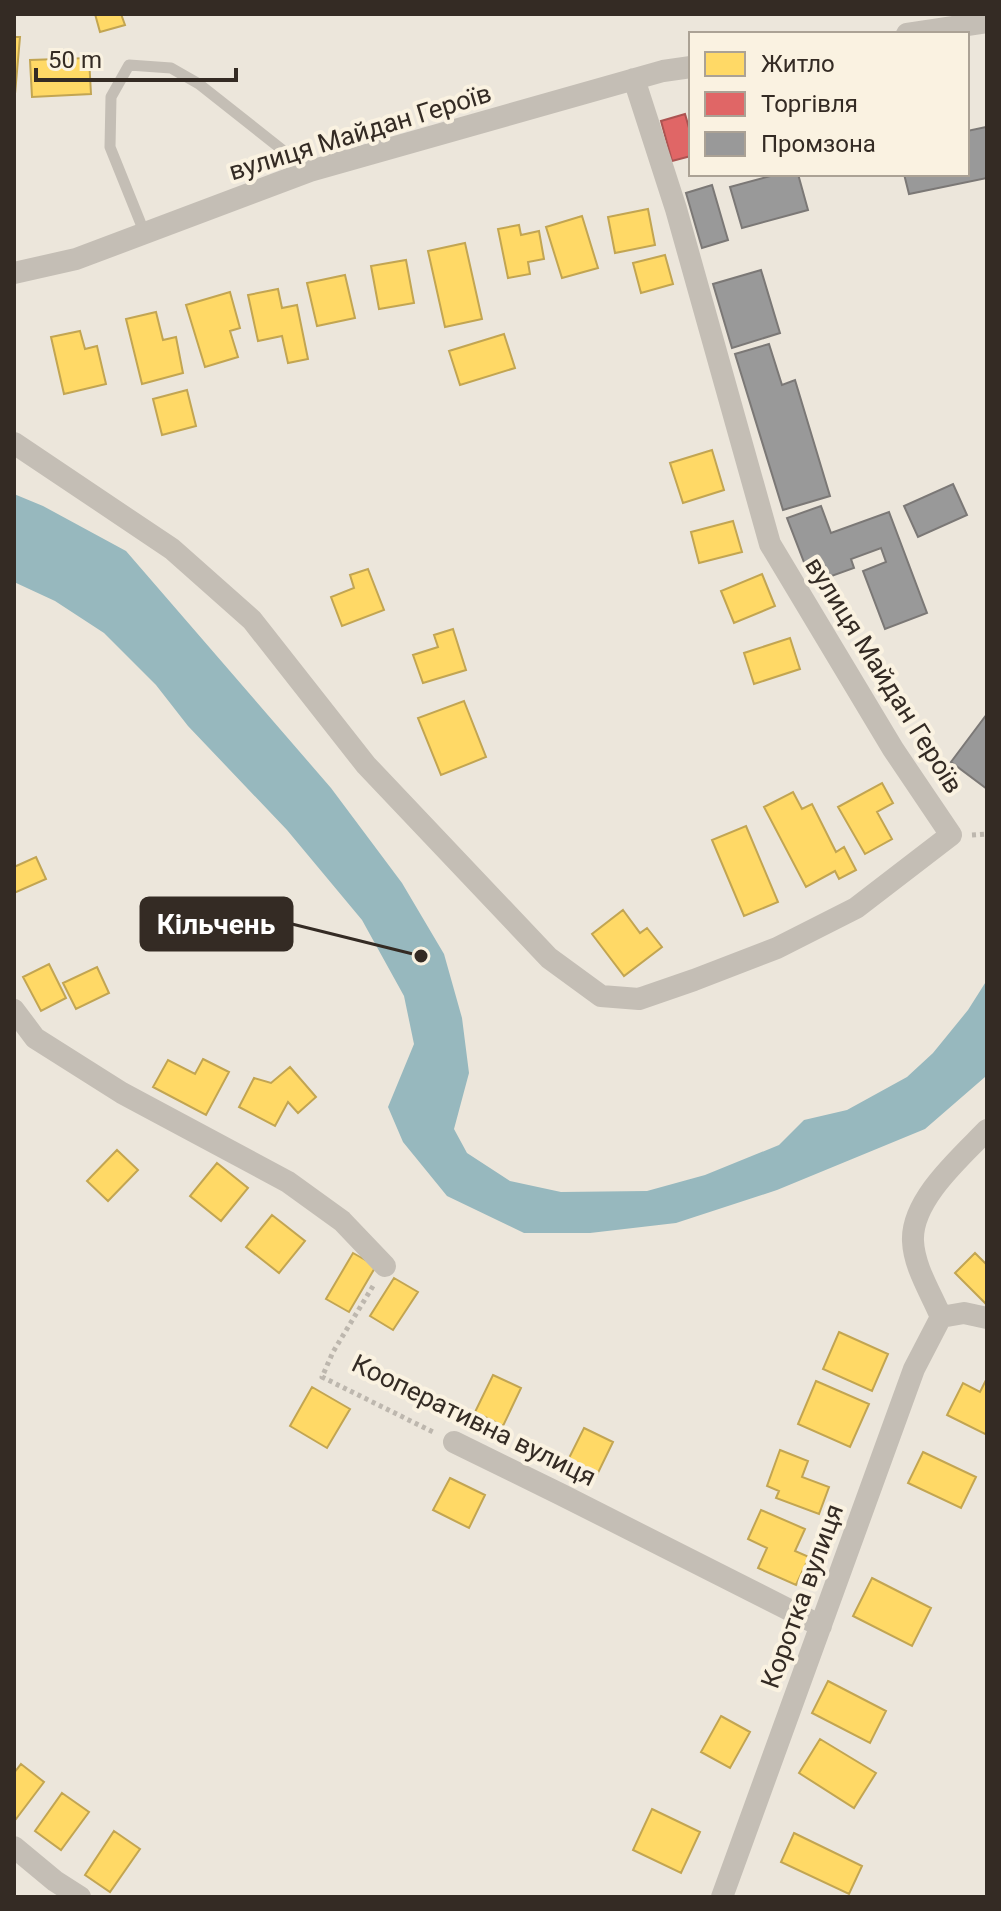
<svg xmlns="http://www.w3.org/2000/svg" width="1001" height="1911" font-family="Roboto,sans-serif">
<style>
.water{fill:#97b8be}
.homes{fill:#ffd966;stroke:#c2a552;stroke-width:2}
.shops{fill:#e06666;stroke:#ac5452;stroke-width:2}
.industry{fill:#999;stroke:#7b7876;stroke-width:2}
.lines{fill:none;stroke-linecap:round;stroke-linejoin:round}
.path{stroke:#bdb7ae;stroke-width:5;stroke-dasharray:4 4;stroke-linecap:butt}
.lane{stroke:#c4beb5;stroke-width:11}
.street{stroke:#c4beb5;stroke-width:22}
.labels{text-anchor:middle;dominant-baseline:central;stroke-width:8;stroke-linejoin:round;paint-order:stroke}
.street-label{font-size:26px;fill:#342b24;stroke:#faf2e1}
.leader{fill:none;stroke:#342b24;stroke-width:3}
.callout-dot{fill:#342b24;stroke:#faf2e1;stroke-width:3}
.callout{fill:#342b24;stroke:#342b24;stroke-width:3}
.callout-label{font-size:28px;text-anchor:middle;font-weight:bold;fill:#fff}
</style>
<rect width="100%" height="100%" fill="#ece6db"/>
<path class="water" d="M 14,494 L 43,506 L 126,551 L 331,788 L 402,883 L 444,954 L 462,1018 L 469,1073 L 454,1129 L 467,1153 L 510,1181 L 561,1192 L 647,1191 L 705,1175 L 779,1145 L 804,1120 L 847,1110 L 907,1077 L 933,1053 L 968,1010 L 987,980 L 987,1073 L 985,1077 L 925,1129 L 777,1190 L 676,1223 L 590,1233 L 524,1233 L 447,1196 L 403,1142 L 388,1107 L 414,1044 L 404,996 L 362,920 L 287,830 L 188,726 L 156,685 L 104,633 L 55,601 L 14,582 Z"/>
<path class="homes" d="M 95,14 L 121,14 L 125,25 L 100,32 Z
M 14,37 L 20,37 L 15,94 L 14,94 Z
M 89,58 L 91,94 L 32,97 L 30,60 Z
M 648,209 L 655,245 L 615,253 L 608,217 Z
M 582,216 L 598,268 L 562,278 L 546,227 Z
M 519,225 L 521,235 L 539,231 L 544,259 L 528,262 L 530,274 L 508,278 L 498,229 Z
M 465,243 L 482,319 L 445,327 L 428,251 Z
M 665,255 L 673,284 L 641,293 L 633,263 Z
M 406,260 L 414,303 L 379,309 L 371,266 Z
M 345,275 L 355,318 L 317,326 L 307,283 Z
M 278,289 L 282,308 L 297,305 L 308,359 L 288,363 L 282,336 L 258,341 L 248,295 Z
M 230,292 L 240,328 L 230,331 L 238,357 L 205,367 L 186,305 Z
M 156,312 L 163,340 L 176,337 L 183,373 L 142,384 L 126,319 Z
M 80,331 L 85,349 L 97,346 L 106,384 L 64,394 L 51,337 Z
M 504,334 L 515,368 L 460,385 L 449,351 Z
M 187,390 L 196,426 L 162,435 L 153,399 Z
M 712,450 L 724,490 L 683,503 L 670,463 Z
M 733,521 L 742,552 L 699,563 L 691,532 Z
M 368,569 L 384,610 L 342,626 L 331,597 L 354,588 L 350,575 Z
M 762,574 L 775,606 L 734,623 L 721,591 Z
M 453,629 L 466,670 L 423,683 L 413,655 L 438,647 L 434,635 Z
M 790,638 L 800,669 L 754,684 L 744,653 Z
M 464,701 L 486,757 L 441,775 L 418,718 Z
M 882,783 L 893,803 L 877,812 L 892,839 L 865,854 L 838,807 Z
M 793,792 L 802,809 L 812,804 L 836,852 L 844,847 L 856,870 L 839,879 L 835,871 L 806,887 L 764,807 Z
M 746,826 L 778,902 L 744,916 L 712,840 Z
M 36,857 L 46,879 L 14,893 L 14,867 Z
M 623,910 L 640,933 L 647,928 L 662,947 L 624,976 L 592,934 Z
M 49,964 L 66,998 L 41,1011 L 23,977 Z
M 97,967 L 109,993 L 76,1009 L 63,983 Z
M 203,1059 L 229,1072 L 206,1115 L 153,1087 L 168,1060 L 195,1074 Z
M 290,1067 L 316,1097 L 298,1113 L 288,1102 L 275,1126 L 239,1107 L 254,1078 L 271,1083 Z
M 117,1150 L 138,1170 L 108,1201 L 87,1181 Z
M 217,1163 L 248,1188 L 221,1221 L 190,1196 Z
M 272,1215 L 305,1241 L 279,1273 L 246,1247 Z
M 353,1253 L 376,1266 L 349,1312 L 326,1299 Z
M 975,1253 L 987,1265 L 987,1305 L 955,1273 Z
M 394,1278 L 418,1292 L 393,1330 L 370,1316 Z
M 839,1332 L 888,1354 L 872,1391 L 823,1369 Z
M 493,1375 L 521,1388 L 503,1426 L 475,1412 Z
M 986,1380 L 987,1381 L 987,1435 L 947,1415 L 963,1383 L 980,1392 Z
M 816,1381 L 869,1404 L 850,1447 L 798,1424 Z
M 312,1387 L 350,1409 L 327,1448 L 290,1426 Z
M 584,1428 L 613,1442 L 595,1479 L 566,1464 Z
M 780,1450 L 808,1461 L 802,1477 L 829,1487 L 819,1514 L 776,1498 L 779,1491 L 767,1486 Z
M 923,1452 L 976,1477 L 961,1508 L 908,1483 Z
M 450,1478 L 485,1495 L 469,1528 L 433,1510 Z
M 761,1510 L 805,1529 L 795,1551 L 809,1557 L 796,1585 L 758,1568 L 767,1548 L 748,1539 Z
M 872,1578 L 931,1608 L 912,1646 L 853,1616 Z
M 828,1681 L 886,1711 L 870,1743 L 812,1713 Z
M 721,1716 L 750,1732 L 730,1768 L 701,1752 Z
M 820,1739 L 876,1773 L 854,1808 L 799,1773 Z
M 21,1764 L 44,1782 L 16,1819 L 14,1818 L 14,1773 Z
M 62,1793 L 89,1812 L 61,1850 L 35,1831 Z
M 652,1809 L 700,1832 L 681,1873 L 633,1850 Z
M 114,1831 L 140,1849 L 110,1892 L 85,1875 Z
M 794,1833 L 862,1866 L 849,1894 L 781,1862 Z"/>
<path class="shops" d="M 685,114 L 691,135 L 691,156 L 672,161 L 661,121 Z"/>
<path class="industry" d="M 986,127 L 987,178 L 909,194 L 904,174 L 967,174 L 967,131 Z
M 778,174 L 798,174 L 808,210 L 742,228 L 730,187 Z
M 712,185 L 728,240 L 702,248 L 686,193 Z
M 761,270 L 780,333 L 732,348 L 713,284 Z
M 769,344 L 782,385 L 795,380 L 830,496 L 783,510 L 735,354 Z
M 953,484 L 967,515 L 918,537 L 904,506 Z
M 821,506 L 831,533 L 889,512 L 927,613 L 885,629 L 863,571 L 886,562 L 881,548 L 851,559 L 854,568 L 812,583 L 787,518 Z
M 987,714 L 987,789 L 951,762 Z"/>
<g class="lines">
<path class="path" d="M 972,835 L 987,834
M 373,1286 L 333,1352 L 322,1377 L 435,1433"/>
<path class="lane" d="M 145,234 L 110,147 L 111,97 L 129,65 L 171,68 L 199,84 L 309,171"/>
<path class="street" d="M 907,34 L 987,22
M 14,273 L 76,259 L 310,171 L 663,71 L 691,67
M 14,443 L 172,549 L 252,620 L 366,765 L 549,958 L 601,996 L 639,999 L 694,980 L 777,948 L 856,908 L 951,835 L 893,749 L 770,544 L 676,209 L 634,79
M 14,1010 L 35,1038 L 122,1093 L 288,1182 L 342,1221 L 385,1266
M 941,1317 L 964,1313 L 987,1318
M 454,1442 L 560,1494 L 821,1626
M 14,1847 L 55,1881 L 80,1897
M 722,1897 L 914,1369 L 941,1317 C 931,1293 914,1267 913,1241 C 911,1200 961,1157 987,1130"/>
</g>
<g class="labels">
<g class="street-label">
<text transform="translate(360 132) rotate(-17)">вулиця Майдан Героїв</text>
<text transform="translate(884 675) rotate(58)">вулиця Майдан Героїв</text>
<text transform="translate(474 1420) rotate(26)">Кооперативна вулиця</text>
<text transform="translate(802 1596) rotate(-70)">Коротка вулиця</text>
</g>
</g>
<path class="leader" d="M421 956L292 924"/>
<circle class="callout-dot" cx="421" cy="956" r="8"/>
<rect class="callout" x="141" y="898" width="151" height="52" rx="8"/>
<g class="callout-label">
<text x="216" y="934">Кільчень</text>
</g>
<rect width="1001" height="1911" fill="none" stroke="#342b24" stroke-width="32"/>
<rect x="689" y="32" width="280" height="144" fill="#faf2e1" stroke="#aba295" stroke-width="2"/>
<rect x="705" y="52" width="40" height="24" fill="#ffd966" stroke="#aba295" stroke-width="2"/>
<text x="761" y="72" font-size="24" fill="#342b24">Житло</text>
<rect x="705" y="92" width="40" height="24" fill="#e06666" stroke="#aba295" stroke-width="2"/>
<text x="761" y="112" font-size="24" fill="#342b24">Торгівля</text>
<rect x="705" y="132" width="40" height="24" fill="#999999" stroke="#aba295" stroke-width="2"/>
<text x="761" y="152" font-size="24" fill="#342b24">Промзона</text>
<path d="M36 68v12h200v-12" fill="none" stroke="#342b24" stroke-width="4"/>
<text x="48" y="68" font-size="24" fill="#342b24" stroke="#faf2e1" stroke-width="6" paint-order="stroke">50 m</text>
</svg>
